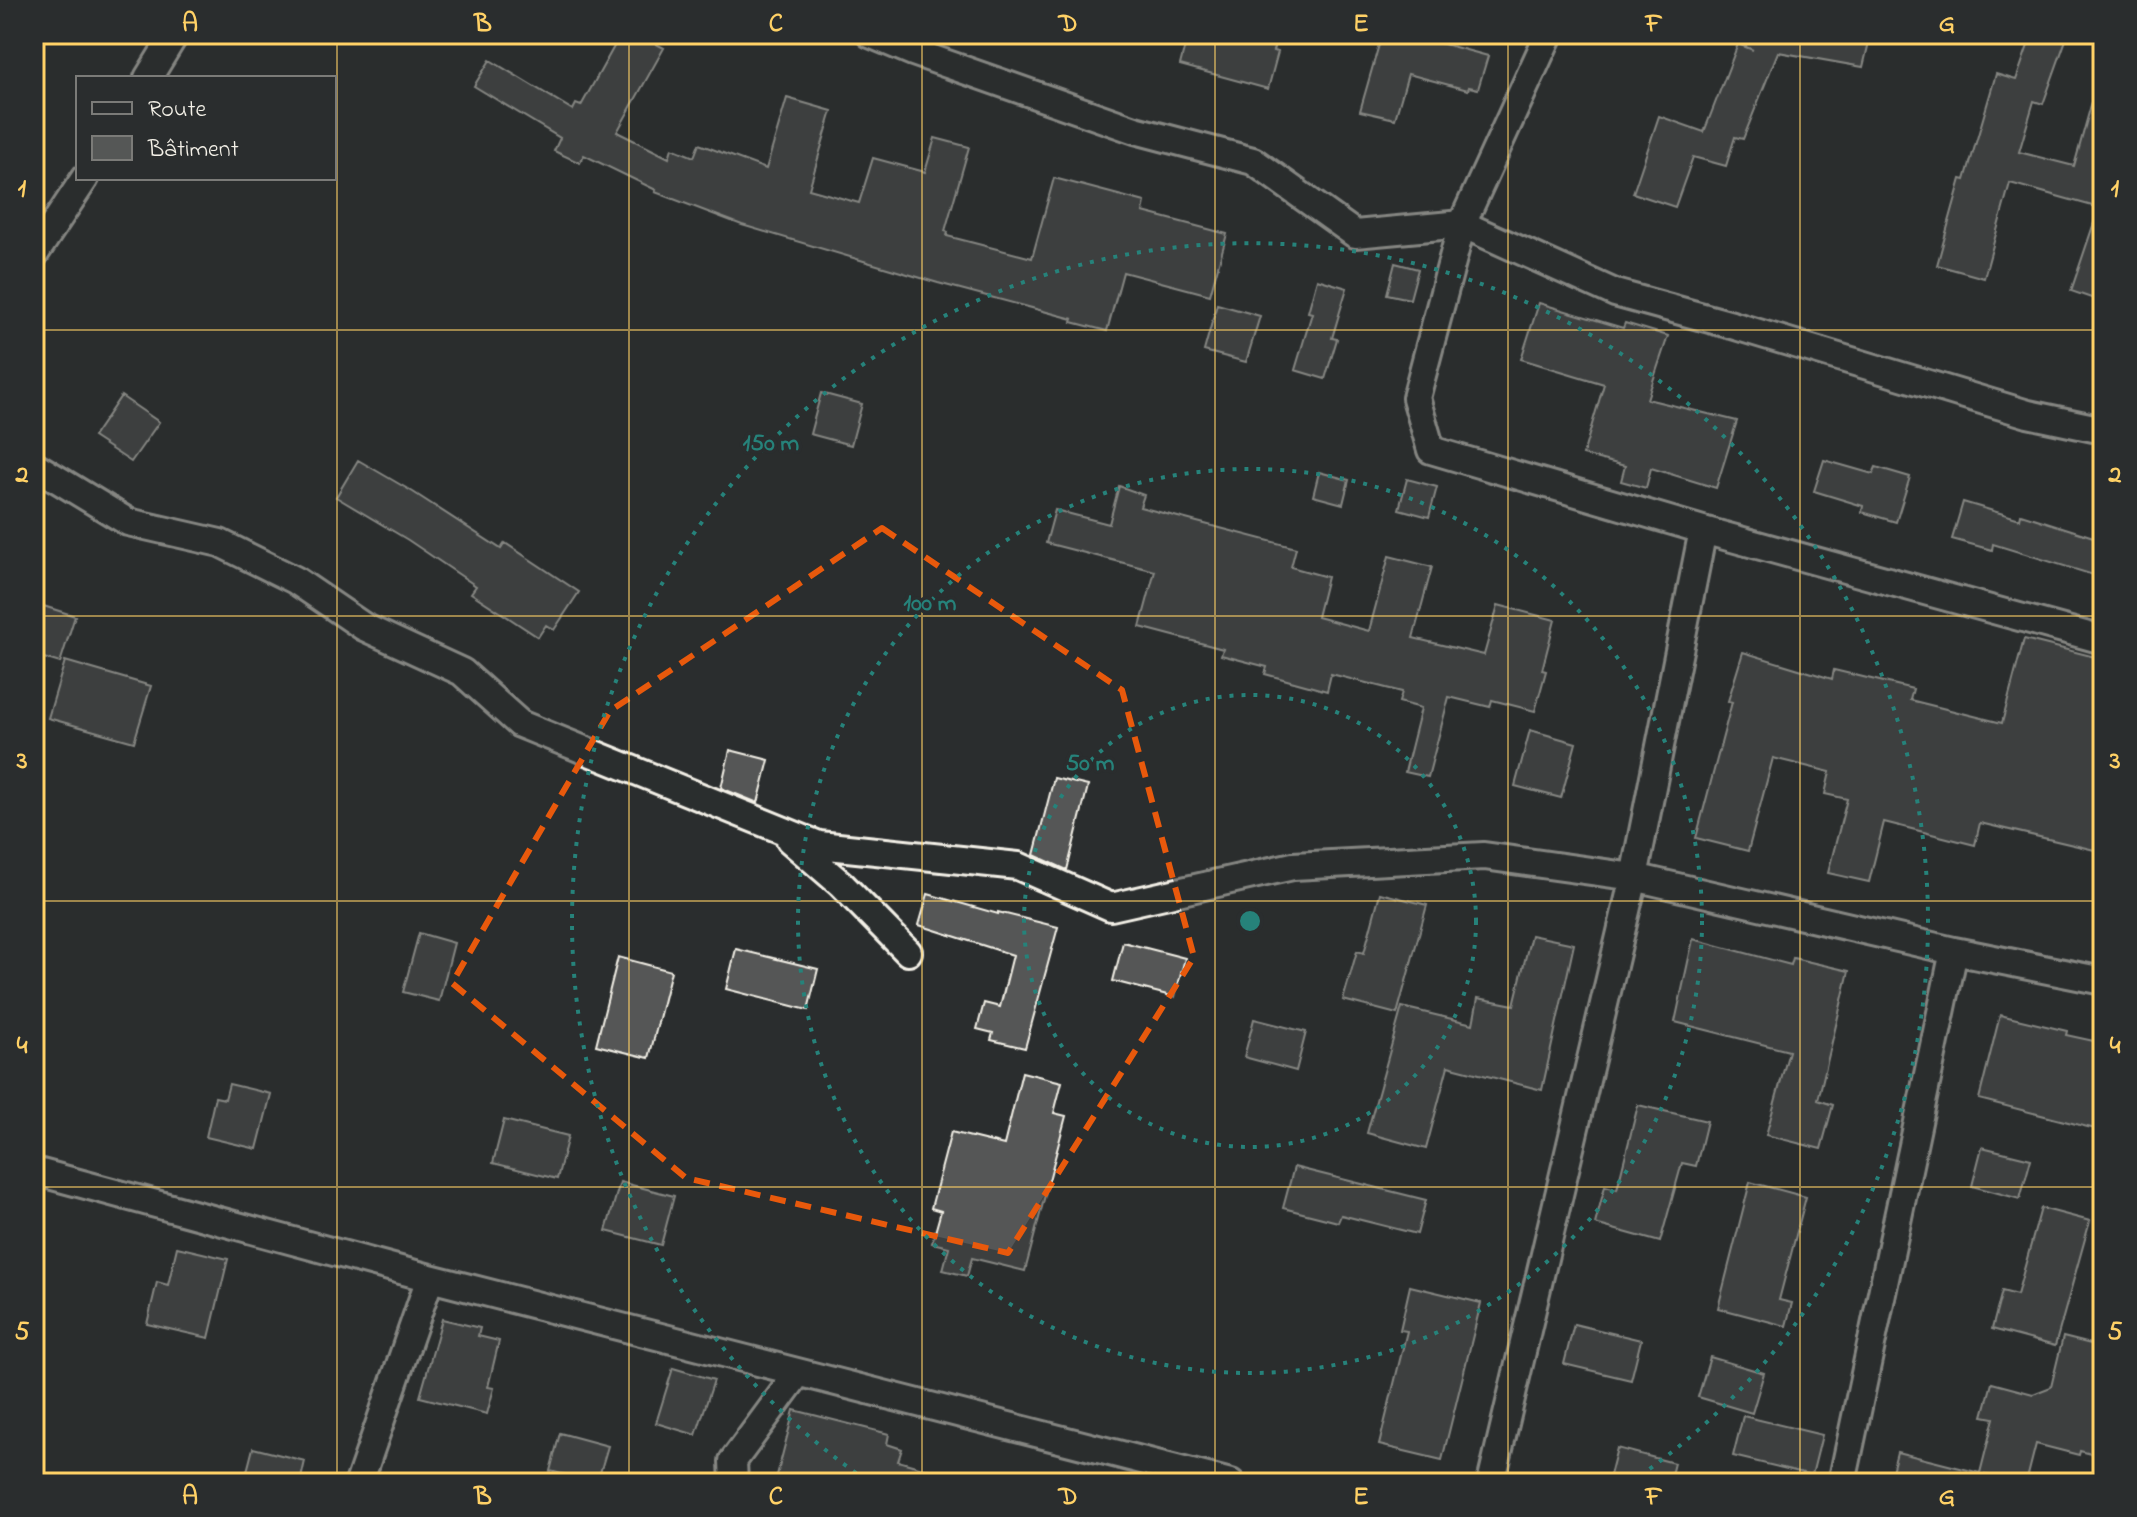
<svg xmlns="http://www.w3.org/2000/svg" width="2137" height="1517" font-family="'Indie Flower',sans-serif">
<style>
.building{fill:#555756;stroke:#f4f1e8;stroke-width:2}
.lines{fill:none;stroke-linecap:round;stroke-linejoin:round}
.minor-casing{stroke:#f4f1e8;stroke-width:32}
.minor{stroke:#2a2d2e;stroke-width:26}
.marked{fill:none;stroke:#e8590c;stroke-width:6;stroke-dasharray:16 10;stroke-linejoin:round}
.grid{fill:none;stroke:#ffd166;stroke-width:2;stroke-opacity:0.55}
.ring{fill:none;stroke:#26827a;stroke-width:4;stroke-dasharray:4 8}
.centre{fill:#26827a;stroke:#2a2d2e;stroke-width:4}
.ring-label{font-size:24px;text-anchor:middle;font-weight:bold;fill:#26827a;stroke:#2a2d2e;stroke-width:7;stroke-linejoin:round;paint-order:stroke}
.neatline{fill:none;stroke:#ffd166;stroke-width:3}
.grid-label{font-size:26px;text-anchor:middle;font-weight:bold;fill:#ffd166}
</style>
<rect width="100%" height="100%" fill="#2a2d2e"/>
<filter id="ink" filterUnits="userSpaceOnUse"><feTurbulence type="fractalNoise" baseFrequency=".0125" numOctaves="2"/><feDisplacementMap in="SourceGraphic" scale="16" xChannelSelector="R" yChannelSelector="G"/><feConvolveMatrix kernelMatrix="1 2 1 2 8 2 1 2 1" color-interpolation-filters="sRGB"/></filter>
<g filter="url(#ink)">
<path class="building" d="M 621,34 L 638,34 L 664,48 L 617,132 L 669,158 L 672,148 L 694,157 L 699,144 L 766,169 L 787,98 L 832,111 L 809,189 L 859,203 L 873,158 L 925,172 L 935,138 L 969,147 L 945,231 L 948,232 L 947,236 L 1032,258 L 1054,178 L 1145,202 L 1143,212 L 1227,234 L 1210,295 L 1123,272 L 1107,331 L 1072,322 L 1073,319 L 938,283 L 742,225 L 655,192 L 656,190 L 584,155 L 580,163 L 554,151 L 560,138 L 474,86 L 490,60 L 573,110 L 576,104 L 581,106 Z
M 1188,34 L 1278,34 L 1273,51 L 1278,52 L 1268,89 L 1180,65 Z
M 1382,34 L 1407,34 L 1488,56 L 1478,89 L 1469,87 L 1468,90 L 1408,74 L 1395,119 L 1360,111 Z
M 1747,34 L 1871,34 L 1863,67 L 1778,52 L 1743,139 L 1735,137 L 1726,166 L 1693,157 L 1675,207 L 1633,193 L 1659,116 L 1704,132 L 1738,44 L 1753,50 L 1746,47 Z
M 2032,34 L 2068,34 L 2043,104 L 2034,101 L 2019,152 L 2074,166 L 2096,87 L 2103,88 L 2103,209 L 2010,183 L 1984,278 L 1937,265 L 1961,179 L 1965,180 L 1996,74 L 2016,80 Z
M 2099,208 L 2103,209 L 2103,302 L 2071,291 Z
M 1395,263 L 1418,269 L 1410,299 L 1387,294 Z
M 1317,279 L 1347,288 L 1332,338 L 1337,339 L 1325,379 L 1295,370 L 1312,313 L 1308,312 Z
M 1539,303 L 1623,328 L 1625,323 L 1668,336 L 1647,399 L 1737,421 L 1716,488 L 1651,468 L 1646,488 L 1621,481 L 1625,466 L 1583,455 L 1604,384 L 1521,359 Z
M 1217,304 L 1260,316 L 1246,362 L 1204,351 Z
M 821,393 L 862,404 L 851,445 L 810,434 Z
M 121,396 L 159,422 L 131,462 L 93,437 Z
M 358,460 L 413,492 L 501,549 L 505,543 L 579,592 L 554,630 L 546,625 L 538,637 L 471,593 L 476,586 L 408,540 L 336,497 Z
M 1824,460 L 1873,474 L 1876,467 L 1910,477 L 1896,522 L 1862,512 L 1863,506 L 1814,491 Z
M 1319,472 L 1349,480 L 1343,504 L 1313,496 Z
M 1407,479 L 1437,487 L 1429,517 L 1399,509 Z
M 1119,486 L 1144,495 L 1140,507 L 1296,548 L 1291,567 L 1327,577 L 1317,617 L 1369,631 L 1389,556 L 1432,567 L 1413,638 L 1484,655 L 1498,605 L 1555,620 L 1542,670 L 1546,671 L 1535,711 L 1492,700 L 1490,707 L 1449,697 L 1428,777 L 1405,772 L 1421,708 L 1399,702 L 1402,692 L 1331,674 L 1327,691 L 1265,674 L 1267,667 L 1221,655 L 1223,649 L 1140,627 L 1155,571 L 1046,543 L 1055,510 L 1109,524 Z
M 1963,502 L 2020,519 L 2021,514 L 2103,540 L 2103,578 L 1993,544 L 1992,550 L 1952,539 Z
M 34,603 L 75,616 L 60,663 L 34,655 Z
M 2024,639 L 2103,659 L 2103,698 L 2097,722 L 2103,723 L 2103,852 L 1980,823 L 1975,845 L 1884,822 L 1869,882 L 1828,873 L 1847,799 L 1825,794 L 1830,772 L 1773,758 L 1748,851 L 1696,838 L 1732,702 L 1728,701 L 1743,652 L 1832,679 L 1834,670 L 1913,689 L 1910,700 L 2002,723 Z
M 65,661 L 151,686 L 134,742 L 48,718 Z
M 1530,730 L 1576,743 L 1561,798 L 1515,786 Z
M 730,750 L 769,760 L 758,803 L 721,788 Z
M 1054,778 L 1088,786 L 1067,870 L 1034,855 Z
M 1380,893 L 1427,905 L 1397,1014 L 1343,1000 L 1357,951 L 1364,953 Z
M 928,894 L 998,914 L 998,912 L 1058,927 L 1025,1048 L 991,1040 L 993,1033 L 977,1029 L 984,1003 L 1000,1007 L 1013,955 L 919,925 Z
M 419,933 L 454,943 L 439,1001 L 403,992 Z
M 1531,935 L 1574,944 L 1542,1090 L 1448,1066 L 1426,1149 L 1367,1133 L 1402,1007 L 1473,1024 L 1478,998 L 1514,1005 Z
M 1693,939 L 1791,965 L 1793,958 L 1849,971 L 1818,1100 L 1833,1105 L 1821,1149 L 1766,1135 L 1789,1051 L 1675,1022 Z
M 1123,942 L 1185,958 L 1175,997 L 1113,981 Z
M 736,949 L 818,969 L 808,1010 L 726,989 Z
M 618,957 L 671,971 L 649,1058 L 596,1045 Z
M 2000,1015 L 2067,1031 L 2066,1035 L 2103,1043 L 2103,1131 L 1979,1099 Z
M 1254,1019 L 1306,1032 L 1296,1071 L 1244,1057 Z
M 1022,1072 L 1062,1082 L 1054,1113 L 1066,1116 L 1025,1271 L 972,1258 L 967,1276 L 943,1270 L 949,1247 L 932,1243 L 941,1211 L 931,1208 L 951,1132 L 1004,1145 Z
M 229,1084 L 271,1094 L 257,1149 L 206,1137 L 215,1097 L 225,1099 Z
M 1638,1105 L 1707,1121 L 1696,1166 L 1682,1163 L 1660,1242 L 1595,1224 L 1605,1186 L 1617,1189 Z
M 504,1120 L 568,1136 L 557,1179 L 493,1163 Z
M 1982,1147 L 2031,1159 L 2020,1199 L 1972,1186 Z
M 1294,1167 L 1426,1200 L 1417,1234 L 1341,1215 L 1338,1222 L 1283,1208 Z
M 620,1182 L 674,1196 L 661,1245 L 606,1231 Z
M 1750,1182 L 1806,1197 L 1779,1300 L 1792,1303 L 1786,1326 L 1718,1308 Z
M 2041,1208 L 2090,1221 L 2055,1346 L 1992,1329 L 2002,1291 L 2017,1295 Z
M 177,1247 L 228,1259 L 209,1338 L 147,1324 L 157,1282 L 168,1285 Z
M 1410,1286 L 1481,1303 L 1442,1460 L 1379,1445 L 1407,1331 L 1400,1330 Z
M 442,1319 L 480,1328 L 478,1336 L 499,1341 L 488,1387 L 494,1388 L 487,1414 L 420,1397 Z
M 1574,1324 L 1641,1340 L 1631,1380 L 1564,1364 Z
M 2063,1337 L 2103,1347 L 2103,1457 L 2080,1451 L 2079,1455 L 2036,1444 L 2026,1483 L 1985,1475 L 1984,1483 L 1889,1483 L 1897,1452 L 1980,1473 L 1994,1418 L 1983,1416 L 1992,1383 L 2033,1394 L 2051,1387 Z
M 1710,1357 L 1764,1373 L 1752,1413 L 1698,1397 Z
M 673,1368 L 714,1380 L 696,1435 L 656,1423 Z
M 794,1410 L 889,1434 L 887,1444 L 902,1449 L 898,1461 L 951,1476 L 950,1483 L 775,1483 Z
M 1743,1416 L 1822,1435 L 1812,1475 L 1733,1456 Z
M 560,1433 L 608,1446 L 597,1483 L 550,1471 Z
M 253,1448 L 305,1461 L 300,1483 L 244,1483 Z
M 1617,1448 L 1674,1463 L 1669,1483 L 1608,1483 Z"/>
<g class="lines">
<defs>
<path id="minor" d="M 870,34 L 913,52 L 1135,130 L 1253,161 L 1355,234 L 1462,224 L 1615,293 L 1732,325 L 2028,414 L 2103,430
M 1549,34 L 1462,224 L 1416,398 L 1431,450 L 1703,530 L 2103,640
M 148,78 L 175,34
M 34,255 L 85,178
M 34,465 L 128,522 L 220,543 L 295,580 L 364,627 L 462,672 L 520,724 L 819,845 L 1018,866 L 1111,907 L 1293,866 L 1484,856 L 1634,877 L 1954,951 L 2103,981
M 790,840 L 841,884 L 908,952
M 34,1171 L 430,1278 L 1231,1483
M 359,1483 L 430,1278
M 734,1483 L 733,1461 L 798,1373
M 1491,1483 L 1634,877 L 1703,530
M 1842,1483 L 1954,951"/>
</defs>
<use href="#minor" class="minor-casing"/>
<use href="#minor" class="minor"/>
</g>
</g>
<path d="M0 0H2137V1517H0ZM 882,528 L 1122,690 L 1194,957 L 1008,1253 L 686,1178 L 452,983 L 610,711 Z" fill="#2a2d2e" fill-opacity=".55" fill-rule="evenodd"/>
<path class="marked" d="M 882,528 L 1122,690 L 1194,957 L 1008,1253 L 686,1178 L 452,983 L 610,711 Z"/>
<path class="grid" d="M 337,34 L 337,1483M 629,34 L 629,1483M 922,34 L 922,1483M 1215,34 L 1215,1483M 1508,34 L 1508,1483M 1800,34 L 1800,1483M 34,330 L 2103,330M 34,616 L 2103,616M 34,901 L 2103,901M 34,1187 L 2103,1187"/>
<g class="ring">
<circle cx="1250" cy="921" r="226"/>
<circle cx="1250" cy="921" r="452"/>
<path d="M866 1480A678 678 0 1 1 1634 1480"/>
</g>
<circle cx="1250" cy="921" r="12" class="centre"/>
<g class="ring-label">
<text x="771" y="450">150 m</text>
<text x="930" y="610">100 m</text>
<text x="1090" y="770">50 m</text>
</g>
<rect width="2137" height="1517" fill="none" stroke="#2a2d2e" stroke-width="88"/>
<rect x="76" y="76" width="260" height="104" fill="#2a2d2e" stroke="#7b7b78" stroke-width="2"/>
<rect x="92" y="102" width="40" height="12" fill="#2a2d2e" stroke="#7b7b78" stroke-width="2"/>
<text x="148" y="116" font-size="24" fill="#f4f1e8">Route</text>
<rect x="92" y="136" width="40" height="24" fill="#555756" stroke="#7b7b78" stroke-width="2"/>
<text x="148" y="156" font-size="24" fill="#f4f1e8">Bâtiment</text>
<rect x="44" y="44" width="2049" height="1429" class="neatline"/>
<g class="grid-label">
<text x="190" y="31">A</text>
<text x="483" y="31">B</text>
<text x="776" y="31">C</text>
<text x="1068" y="31">D</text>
<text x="1361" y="31">E</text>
<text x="1654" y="31">F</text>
<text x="1947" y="31">G</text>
<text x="22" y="196">1</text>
<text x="2115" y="196">1</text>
<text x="22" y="482">2</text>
<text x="2115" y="482">2</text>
<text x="22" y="768">3</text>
<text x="2115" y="768">3</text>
<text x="22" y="1053">4</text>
<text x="2115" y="1053">4</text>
<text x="22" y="1339">5</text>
<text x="2115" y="1339">5</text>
<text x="190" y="1504">A</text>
<text x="483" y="1504">B</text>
<text x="776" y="1504">C</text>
<text x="1068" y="1504">D</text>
<text x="1361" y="1504">E</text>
<text x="1654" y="1504">F</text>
<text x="1947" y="1504">G</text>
</g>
</svg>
